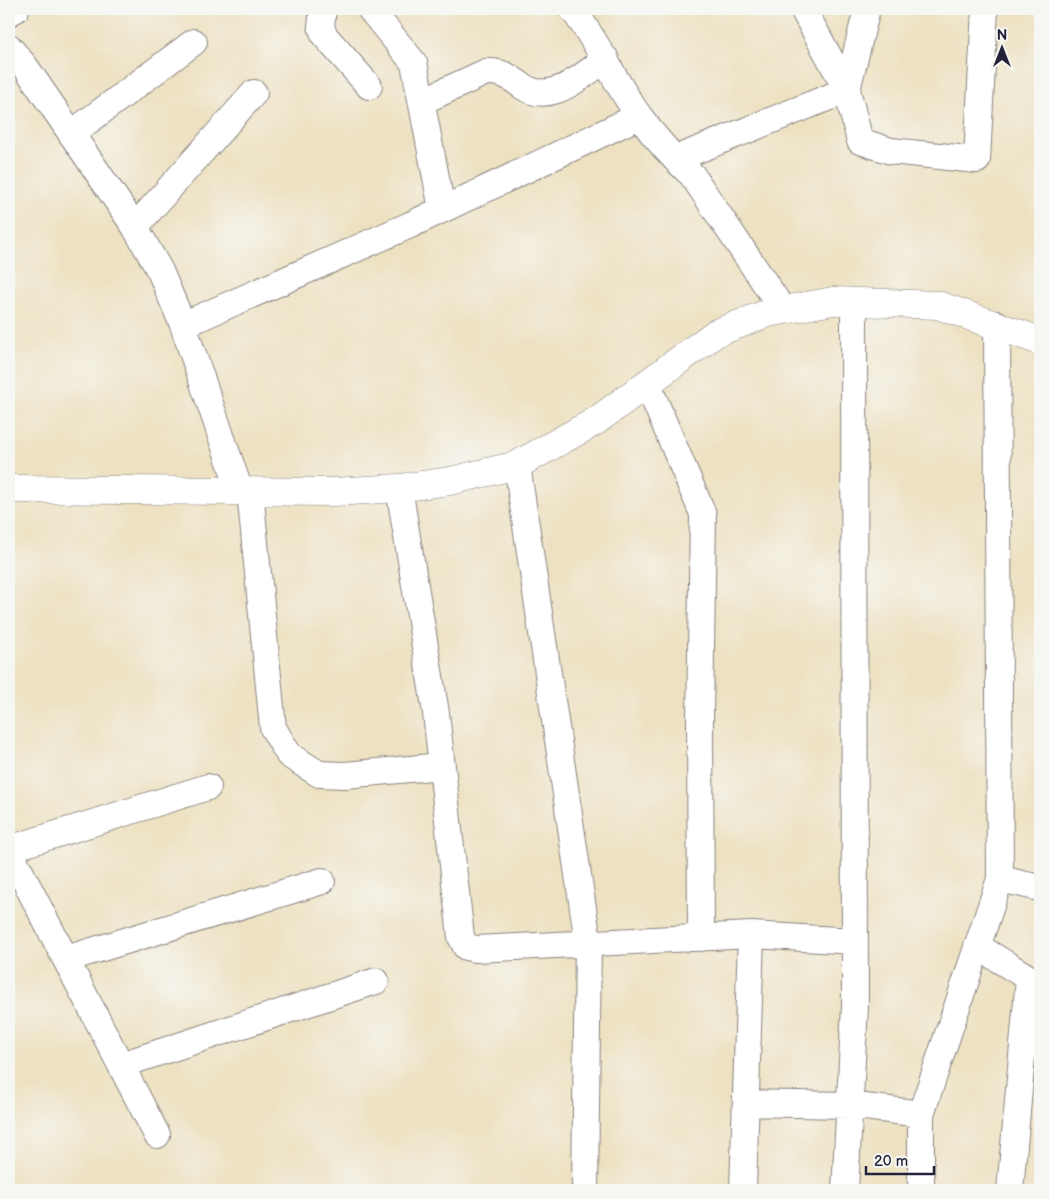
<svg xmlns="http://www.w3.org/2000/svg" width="1049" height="1199" font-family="'Balsamiq Sans',sans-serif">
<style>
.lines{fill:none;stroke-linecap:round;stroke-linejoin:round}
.street-casing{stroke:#88827e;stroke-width:28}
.secondary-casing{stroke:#88827e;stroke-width:29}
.street{stroke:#fff;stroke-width:26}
.secondary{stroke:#fff;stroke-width:28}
</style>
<rect width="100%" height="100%" fill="#f6f6f2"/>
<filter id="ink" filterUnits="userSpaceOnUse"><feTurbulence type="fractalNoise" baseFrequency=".02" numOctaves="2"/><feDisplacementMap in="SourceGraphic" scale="10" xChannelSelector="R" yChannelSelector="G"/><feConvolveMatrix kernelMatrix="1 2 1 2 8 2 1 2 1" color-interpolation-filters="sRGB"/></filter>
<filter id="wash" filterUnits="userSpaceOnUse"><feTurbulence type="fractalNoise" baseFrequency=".0096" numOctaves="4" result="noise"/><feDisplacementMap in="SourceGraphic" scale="20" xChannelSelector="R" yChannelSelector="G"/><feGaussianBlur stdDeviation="1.12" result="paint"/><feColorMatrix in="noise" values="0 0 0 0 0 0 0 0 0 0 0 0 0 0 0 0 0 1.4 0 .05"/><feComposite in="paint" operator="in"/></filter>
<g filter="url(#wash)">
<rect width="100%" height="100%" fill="#ede1c1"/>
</g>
<g filter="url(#ink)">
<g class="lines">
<defs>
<path id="street" d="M 323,9 L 321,26 L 324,35 L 369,86
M 370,9 L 414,63 L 442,209
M 572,9 C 599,42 614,83 640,117 C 655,138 673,158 692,175 L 783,310
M 803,9 L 847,90 L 860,141 L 891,151 L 977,160 L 985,9
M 9,13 L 16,9
M 9,47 L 25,66 L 135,227 L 160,271 L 183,325 L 240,491
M 423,101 L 486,72 C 502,71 510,77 522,86 C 551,106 581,76 606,59
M 71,134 L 194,42
M 675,159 L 847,90 L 867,9
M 135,227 L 254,93
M 183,325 L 410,225 L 639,116
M 647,383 L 703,514 L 700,720 L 701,938
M 517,465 L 588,942 L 585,1190
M 399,488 L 436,713 L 461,937 L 466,947 L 476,949 L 751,935
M 250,491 L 273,728 L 289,755 L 319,774 L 345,775 L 442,766
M 9,849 L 208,787
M 9,850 L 157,1135
M 1000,879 L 1040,888
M 977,946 L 1040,985
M 66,959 L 322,881
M 121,1065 L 376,981
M 746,1103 L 849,1105 L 921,1114 L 1000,879 L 997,324
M 921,1114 L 921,1190
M 743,1190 L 751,935 L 855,941
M 845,1190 L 855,1006 L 854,302
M 1010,1190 L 1029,978"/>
<path id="secondary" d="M 9,489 L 334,492 L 399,488 L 450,481 L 517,465 L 596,421 L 716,333 L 768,313 L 833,301 L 938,305 L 1040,341"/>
</defs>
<use href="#street" class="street-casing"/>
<use href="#secondary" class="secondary-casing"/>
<use href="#street" class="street"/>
<use href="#secondary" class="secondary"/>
</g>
</g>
<rect width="1049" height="1199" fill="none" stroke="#f6f6f2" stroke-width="30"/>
<g transform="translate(1002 48)" stroke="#f6f6f2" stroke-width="4" paint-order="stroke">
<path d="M0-4L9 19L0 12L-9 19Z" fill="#22223b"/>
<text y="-8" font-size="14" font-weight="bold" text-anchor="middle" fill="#22223b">N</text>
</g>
<path d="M866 1166v8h68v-8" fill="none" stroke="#22223b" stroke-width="2.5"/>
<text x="874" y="1166" font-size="15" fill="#22223b" stroke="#f6f6f2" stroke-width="4" paint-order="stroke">20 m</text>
</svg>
